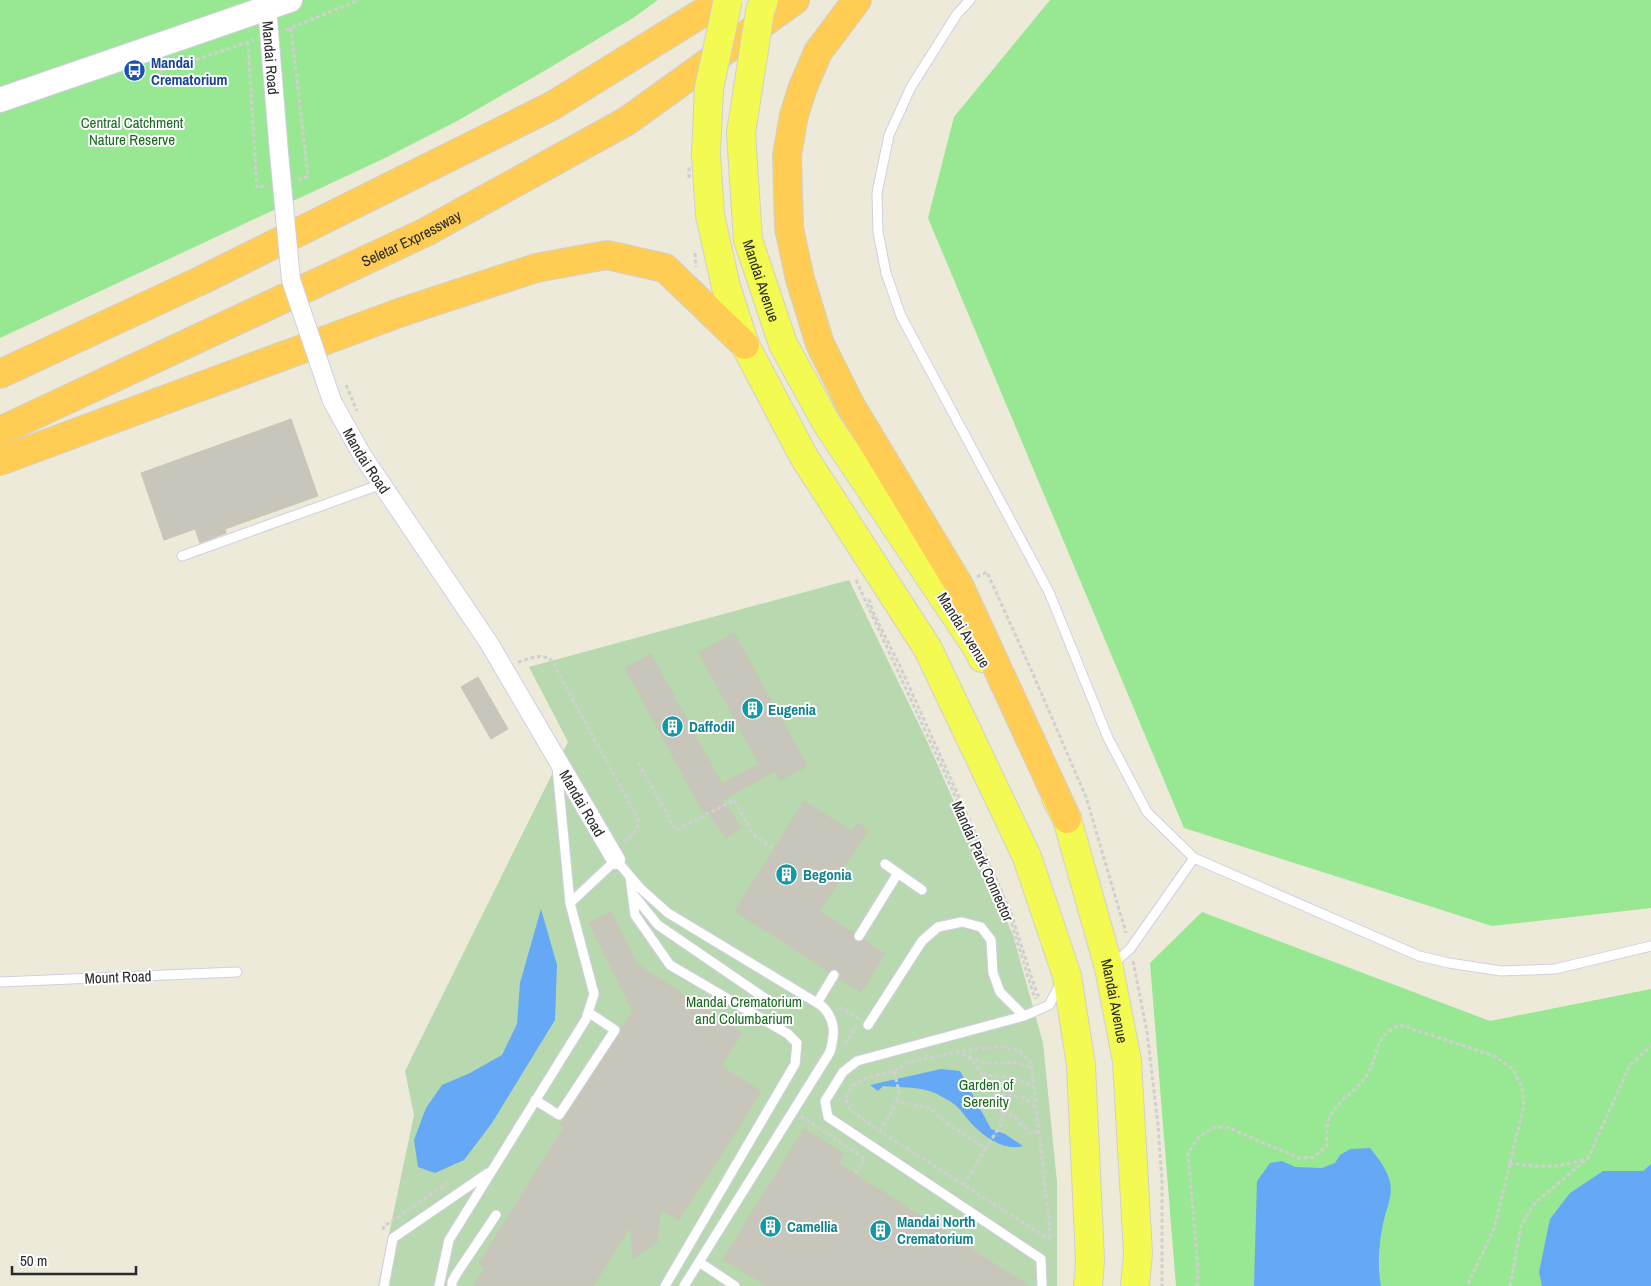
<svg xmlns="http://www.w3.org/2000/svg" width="1651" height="1286" font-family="'Archivo Narrow',sans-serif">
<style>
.green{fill:#98e792}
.cemetery{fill:#b8d8b0}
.water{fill:#65a8f6}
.building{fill:#c8c6ba;stroke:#c8c6b4}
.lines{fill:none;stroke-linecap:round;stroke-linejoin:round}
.lane-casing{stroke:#d1cfe3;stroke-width:11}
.street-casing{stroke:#d1cfe3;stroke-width:20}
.secondary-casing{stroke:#d1cfe3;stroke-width:26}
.primary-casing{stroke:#d0d0d0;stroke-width:30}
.highway-casing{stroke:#d0d0d0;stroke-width:30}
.path{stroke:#d0d0d0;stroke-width:3;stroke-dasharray:4 2.5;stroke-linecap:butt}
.lane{stroke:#fff;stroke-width:9}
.street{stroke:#fff;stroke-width:18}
.secondary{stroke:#fff;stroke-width:24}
.primary{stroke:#f3fa52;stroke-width:28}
.highway{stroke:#ffcd53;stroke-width:28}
.street-bridge-casing{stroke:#d1cfe3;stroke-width:20;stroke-linecap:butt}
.primary-bridge-casing{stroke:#d0d0d0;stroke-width:30;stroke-linecap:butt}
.path-bridge{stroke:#d0d0d0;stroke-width:3;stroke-dasharray:4 2.5;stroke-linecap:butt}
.street-bridge{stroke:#fff;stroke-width:18}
.primary-bridge{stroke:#f3fa52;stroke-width:28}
.labels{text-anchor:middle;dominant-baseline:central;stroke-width:4;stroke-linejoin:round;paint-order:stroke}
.street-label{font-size:15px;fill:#292929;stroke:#fff}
.transit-label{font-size:15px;font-weight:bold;fill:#164399;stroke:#fff;text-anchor:start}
.park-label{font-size:15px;fill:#156b1b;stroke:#fff}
.culture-label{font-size:15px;font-weight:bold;fill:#0d838f;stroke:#fff;text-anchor:start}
</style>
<rect width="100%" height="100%" fill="#edeada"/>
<path class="green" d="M 0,0 L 658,0 L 633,18 L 539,74 L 457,121 L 385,158 L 0,338 Z
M 1050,0 L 1651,0 L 1651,908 L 1492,926 L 1184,828 L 928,218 L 954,117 Z
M 1202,912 L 1490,1021 L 1651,989 L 1651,1286 L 1176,1286 L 1150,963 Z"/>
<path class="cemetery" d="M 849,580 L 927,741 L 1013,935 L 1043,1043 L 1057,1182 L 1057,1286 L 378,1286 L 414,1115 L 405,1071 L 568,742 L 529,667 Z"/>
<path class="water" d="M 541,909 L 557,965 L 555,1020 L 492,1123 L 464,1160 L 435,1173 L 418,1167 L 414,1140 L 426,1108 L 442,1085 L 470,1073 L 502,1055 L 517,1024 L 520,983 Z
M 941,1069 L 960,1071 L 991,1129 L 1005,1134 L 1023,1146 C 1006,1151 987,1139 975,1127 C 967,1120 962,1110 954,1104 C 949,1100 942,1097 937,1094 C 921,1086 901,1088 883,1086 L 878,1091 L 870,1085 Z
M 1370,1148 C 1378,1158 1387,1169 1390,1182 C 1393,1197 1386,1209 1383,1224 C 1379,1243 1377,1266 1381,1286 L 1254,1286 L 1257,1181 L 1270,1163 L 1282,1161 L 1295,1167 L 1322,1168 L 1335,1163 L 1340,1155 L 1350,1149 Z
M 1651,1164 L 1651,1286 L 1542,1286 L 1539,1272 L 1550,1219 L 1570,1193 L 1603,1171 L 1643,1171 Z"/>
<path class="building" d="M 291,419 L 318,496 L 225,529 L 226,533 L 200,543 L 195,529 L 164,540 L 141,473 Z
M 734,633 L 807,766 L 780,780 L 775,771 L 723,800 L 741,828 L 726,838 L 706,810 L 703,812 L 625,668 L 651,654 L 722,784 L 759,764 L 699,653 Z
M 478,677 L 508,729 L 491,739 L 461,687 Z
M 804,801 L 852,832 L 858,823 L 868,830 L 843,869 L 846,871 L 819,911 L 854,933 L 853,936 L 855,941 L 859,942 L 864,940 L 885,954 L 861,992 L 839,978 L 840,975 L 838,970 L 834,969 L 829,972 L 735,911 Z
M 611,912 L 637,964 L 742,1033 L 721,1066 L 761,1092 L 679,1220 L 661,1209 L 657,1242 L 633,1259 L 631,1226 L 593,1286 L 474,1286 L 485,1268 L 479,1263 L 564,1127 L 560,1125 L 620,1033 L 621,1029 L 633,1011 L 589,923 Z
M 804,1129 L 844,1154 L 838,1163 L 1029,1286 L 767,1286 L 723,1259 Z"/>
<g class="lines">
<defs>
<path id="lane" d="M 970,0 L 957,14 L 911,87 L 889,135 L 877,193 L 878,232 L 886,273 L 901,316 L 1049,592 L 1108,738 L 1147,812 L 1194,858 L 1419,956 L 1449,963 L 1501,971 L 1555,969 L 1651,946
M 182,556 L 382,484
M 885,864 L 922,890
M 630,877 L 635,915 L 670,965 L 788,1034 L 797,1043 L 795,1064 L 665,1286
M 632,893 L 658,925 L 769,1001
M 570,903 L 616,860 L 640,888 L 668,913 L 822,1006 C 836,1020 835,1034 830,1052 L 684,1286
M 859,936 L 898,873
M 1113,964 L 1130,949 L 1194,858
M 0,982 L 237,972
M 817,1003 L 834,975
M 868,1025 L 922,941 L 938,927 L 962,922 L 981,927 L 991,940 L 993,973 L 1000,992 L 1024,1016
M 535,1100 L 559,1115 L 615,1030 L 588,1012
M 699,1262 L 735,1286
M 384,1286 L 393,1238 L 488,1173
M 439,1286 L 449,1240 L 586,1019 L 594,994 L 570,903 L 557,767
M 452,1286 L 452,1282 L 457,1273 L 496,1215
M 1042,1286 L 1041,1259 L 828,1117 L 825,1101 L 843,1072 L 857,1061 L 1024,1016 L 1049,1005 L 1061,983"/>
<g id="street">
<path id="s1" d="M 267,7 L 279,153"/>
<path id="s2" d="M 332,401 L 362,455 L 489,643 L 616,860"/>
</g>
<path id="secondary" d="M 0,100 L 290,0"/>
<g id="primary">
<path id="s3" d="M 741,133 L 748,240 L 783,344 L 827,424 L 976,646 L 982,658"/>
<path d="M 706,154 L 710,215 L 726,287 L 745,345 L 804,457 L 928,649 L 1027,857 L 1067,976 L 1081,1065 L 1090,1260 L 1088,1286"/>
<path id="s4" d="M 1056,798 L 1067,819 L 1109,968 L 1127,1061 L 1138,1253 L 1135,1286"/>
</g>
<g id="highway">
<path d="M 857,0 L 818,52 L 803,87 L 794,115 L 787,155 L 789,228 L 800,279 L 820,344 L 851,406 L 959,585 L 1067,819"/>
<path d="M 0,374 L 202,280 L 552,106 L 723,0"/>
<path id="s5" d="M 0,431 L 426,232 L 627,121 L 795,0"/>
<path d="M 0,461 L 399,313 L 536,268 L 607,255 L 665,268 L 745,345"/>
</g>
</defs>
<use href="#lane" class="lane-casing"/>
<use href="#street" class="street-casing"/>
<use href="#secondary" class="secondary-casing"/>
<use href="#primary" class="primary-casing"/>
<use href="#highway" class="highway-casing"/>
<path class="path" d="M 291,28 L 308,176 L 298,180
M 286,30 L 359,0
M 248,42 L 257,188 L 267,185
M 159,72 L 254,40
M 695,253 L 696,267
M 977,577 L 987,572 L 1033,674 L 1086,797 L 1126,933
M 856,580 L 1007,909 L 1034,996 L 1036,999
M 869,599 L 873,612 L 899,664 L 1010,910 L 1037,994 L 1040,997
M 518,662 C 529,659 543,652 552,661 L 638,819 C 639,831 632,835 624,843
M 638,763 L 676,830 L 734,800 L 753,834 L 774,850
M 1133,961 L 1147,1032 L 1158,1125 L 1162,1182 L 1162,1286
M 839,1007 L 859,1019
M 845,1044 L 856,1026
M 969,1057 L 986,1063 L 1018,1063 L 1032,1068
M 894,1071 L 909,1062 L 980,1048 L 1004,1047 L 1019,1051 L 1031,1062 L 1049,1221 L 1050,1239
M 983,1073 L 985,1075 L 1015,1078 L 1033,1087
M 995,1094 C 1013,1098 1023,1091 1035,1109
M 897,1101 L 899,1092 L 894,1071 L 866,1078 L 851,1087 L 846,1098 L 850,1110 L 881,1132 L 1050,1240
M 1003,1112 L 1015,1117 L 1030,1133 L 1039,1132
M 801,1116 L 865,1159 L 855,1174
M 880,1132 L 897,1101 L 929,1108 L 952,1127 L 986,1148 L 1002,1123 L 1003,1112 L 989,1083 L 970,1059 L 959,1052
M 1509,1163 C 1539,1167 1556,1169 1585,1159
M 383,1230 L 384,1226 L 389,1223 L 450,1182
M 1197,1286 L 1198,1270 L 1188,1153 L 1200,1136 L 1215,1127 L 1229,1128 L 1299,1158 L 1313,1157 L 1327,1146 C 1327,1138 1326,1126 1329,1119 C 1336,1101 1357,1091 1367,1075 C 1380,1053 1372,1037 1400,1025 L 1494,1056 L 1513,1069 L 1522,1087 L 1524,1105 L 1494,1229 L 1467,1286
M 1510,1286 L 1521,1226 L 1534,1204 L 1588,1158 L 1630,1065 L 1651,1046"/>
<use href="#lane" class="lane"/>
<use href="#street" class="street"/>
<use href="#secondary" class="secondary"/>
<use href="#primary" class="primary"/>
<use href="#highway" class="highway"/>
<defs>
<path id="street-bridge" d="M 279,153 L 291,280 L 332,401"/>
<path id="primary-bridge" d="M 741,133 L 760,11 L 764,0
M 706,154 L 709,88 L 728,0"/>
</defs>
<use href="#street-bridge" class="street-bridge-casing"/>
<use href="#primary-bridge" class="primary-bridge-casing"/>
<path class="path-bridge" d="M 689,178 L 689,167
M 346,385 L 357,411
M 964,1185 L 986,1148"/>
<use href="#street-bridge" class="street-bridge"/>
<use href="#primary-bridge" class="primary-bridge"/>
</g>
<defs>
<symbol id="bus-disc" viewBox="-11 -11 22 22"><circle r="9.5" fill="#1a4fb4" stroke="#fff"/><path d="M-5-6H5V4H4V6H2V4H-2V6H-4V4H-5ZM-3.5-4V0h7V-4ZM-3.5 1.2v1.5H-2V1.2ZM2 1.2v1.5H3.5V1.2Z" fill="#fff"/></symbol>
<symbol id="building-disc" viewBox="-11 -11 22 22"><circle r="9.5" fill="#0f9aa8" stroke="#fff"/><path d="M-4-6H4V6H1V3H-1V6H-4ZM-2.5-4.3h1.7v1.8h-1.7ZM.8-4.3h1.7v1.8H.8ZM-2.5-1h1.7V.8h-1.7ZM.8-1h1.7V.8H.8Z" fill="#fff"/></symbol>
</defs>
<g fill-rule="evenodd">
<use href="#bus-disc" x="122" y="58" width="25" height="25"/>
<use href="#building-disc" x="740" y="696" width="25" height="25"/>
<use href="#building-disc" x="660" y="714" width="25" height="25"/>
<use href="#building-disc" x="774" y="862" width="25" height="25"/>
<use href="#building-disc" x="758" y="1214" width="25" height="25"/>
<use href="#building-disc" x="868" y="1218" width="25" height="25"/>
</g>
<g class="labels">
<g class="street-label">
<text stroke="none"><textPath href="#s1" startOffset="51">Mandai Road</textPath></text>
<text stroke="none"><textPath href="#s5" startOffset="454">Seletar Expressway</textPath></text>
<text stroke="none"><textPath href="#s3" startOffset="150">Mandai Avenue</textPath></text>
<text stroke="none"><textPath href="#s2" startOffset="69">Mandai Road</textPath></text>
<text transform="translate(964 630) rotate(58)">Mandai Avenue</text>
<text stroke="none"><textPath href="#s2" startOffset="474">Mandai Road</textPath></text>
<text transform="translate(983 861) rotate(66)">Mandai Park Connector</text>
<text transform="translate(118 977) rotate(-2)">Mount Road</text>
<text stroke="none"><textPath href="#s4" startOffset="212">Mandai Avenue</textPath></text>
</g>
<g class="transit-label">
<text x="151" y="62">Mandai<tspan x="151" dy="17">Crematorium</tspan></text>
</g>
<g class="park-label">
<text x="132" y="122">Central Catchment<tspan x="132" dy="17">Nature Reserve</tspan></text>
<text x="744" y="1001">Mandai Crematorium<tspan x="744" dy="17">and Columbarium</tspan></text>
<text x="986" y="1084">Garden of<tspan x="986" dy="17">Serenity</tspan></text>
</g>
<g class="culture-label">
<text x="768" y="709">Eugenia</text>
<text x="689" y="726">Daffodil</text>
<text x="803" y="874">Begonia</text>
<text x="897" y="1221">Mandai North<tspan x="897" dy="17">Crematorium</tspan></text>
<text x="787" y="1226">Camellia</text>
</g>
</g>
<path d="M12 1266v8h124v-8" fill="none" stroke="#292929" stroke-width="2.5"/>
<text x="20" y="1266" font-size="15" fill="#292929" stroke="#ffffff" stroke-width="4" paint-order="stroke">50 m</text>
</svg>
